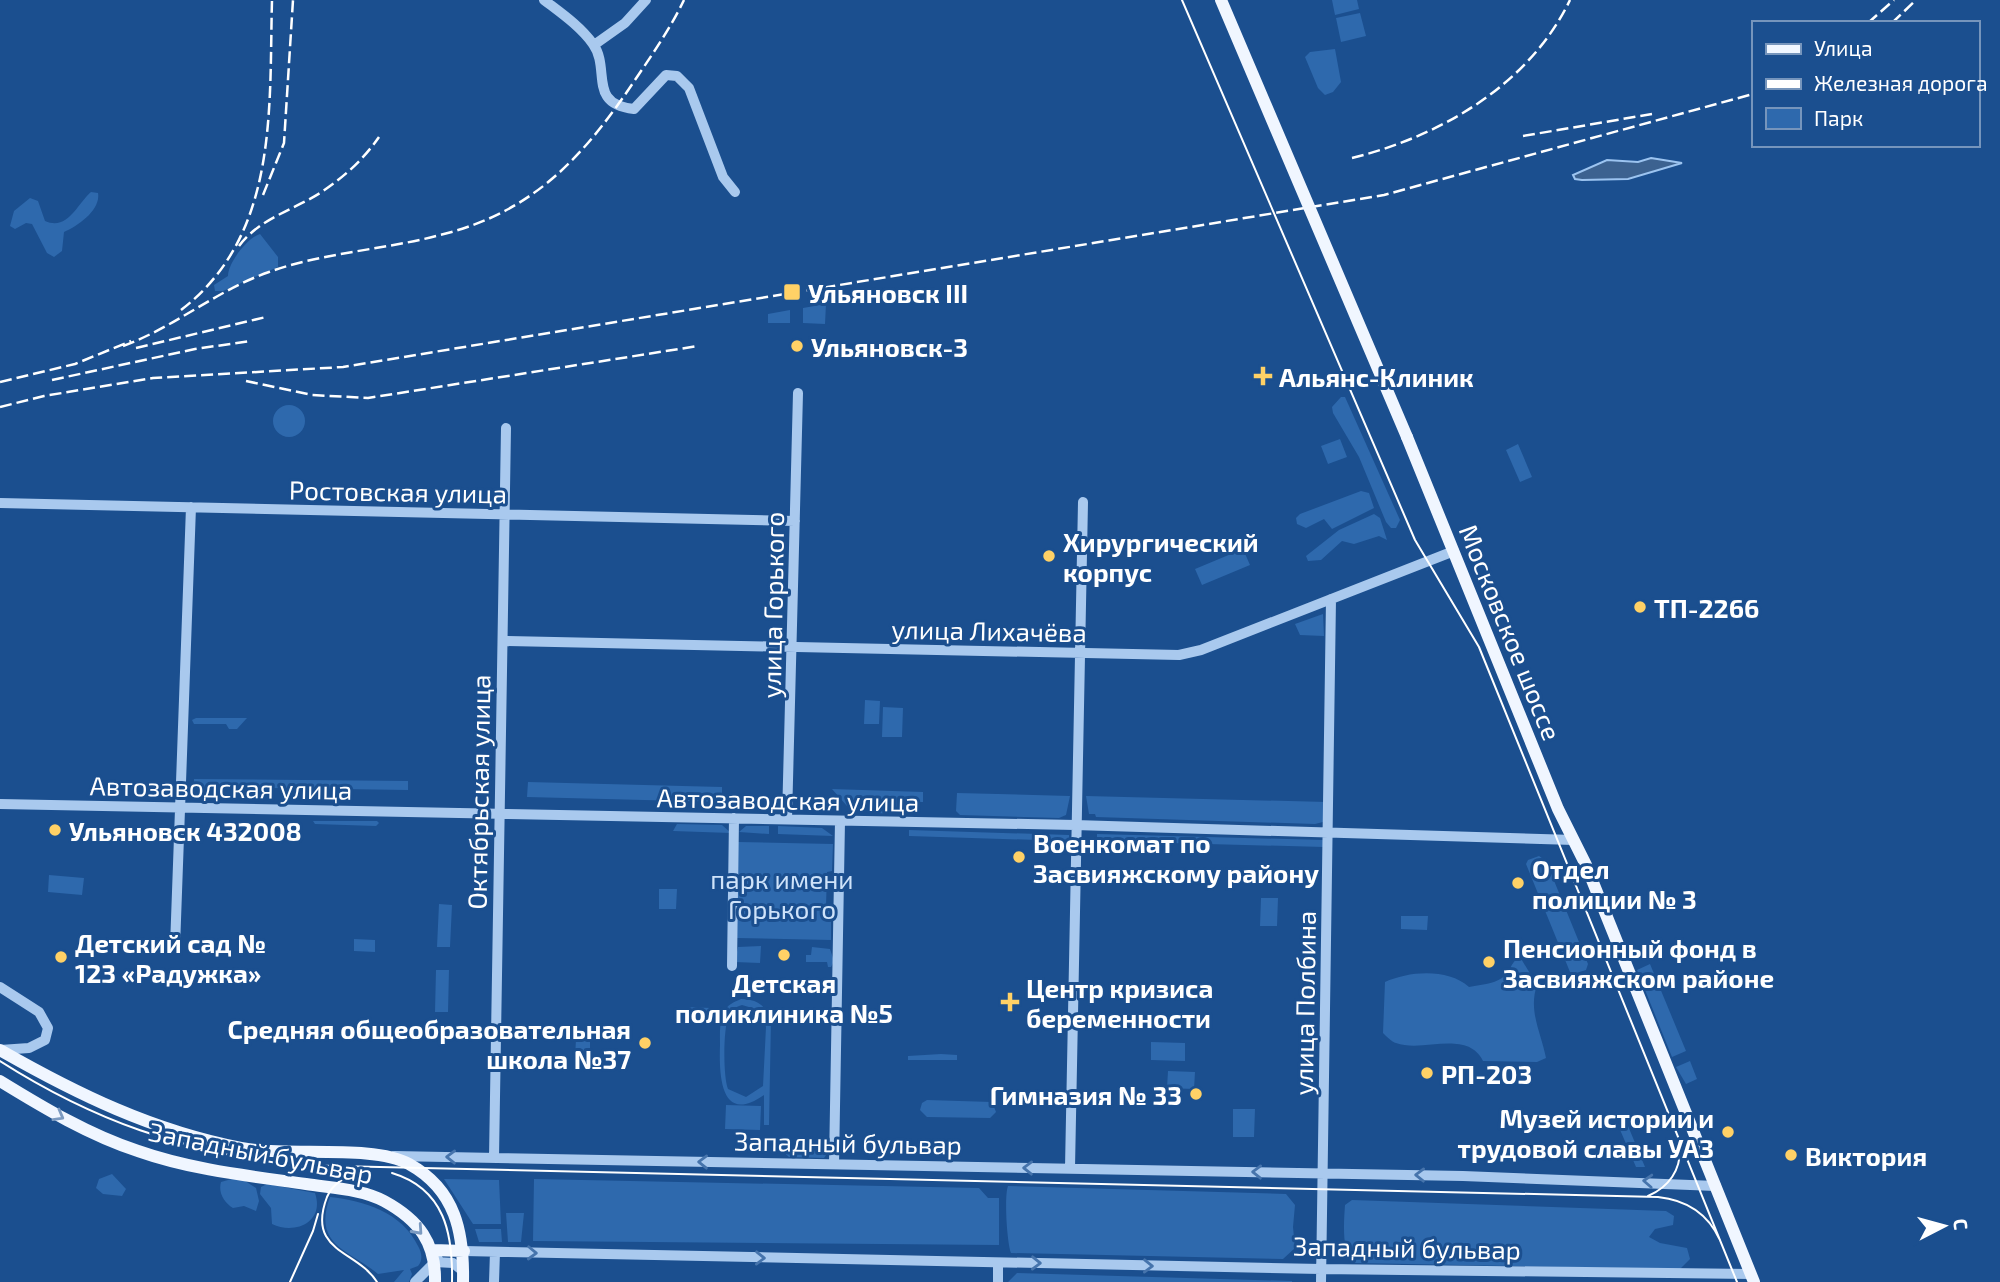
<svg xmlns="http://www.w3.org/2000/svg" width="2000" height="1282" font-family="'Exo 2',sans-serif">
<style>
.green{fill:#2e69ad;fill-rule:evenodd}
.water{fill:#3c6290;stroke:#9cc4f0;stroke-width:2}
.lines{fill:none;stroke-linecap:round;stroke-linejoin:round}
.minor{stroke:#a9c9ee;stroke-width:10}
.major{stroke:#f0f6ff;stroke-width:12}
.tram{stroke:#fff;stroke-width:2}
.rail{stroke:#fff;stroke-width:2.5;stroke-dasharray:12 5;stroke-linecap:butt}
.major-bridge{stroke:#f0f6ff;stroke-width:12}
.oneway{stroke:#7b9ac1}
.oneway2{stroke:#4674ac}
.poi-dot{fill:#ffd166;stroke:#1b4f8f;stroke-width:2.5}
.labels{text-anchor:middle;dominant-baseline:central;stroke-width:6;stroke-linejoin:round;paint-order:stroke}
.poi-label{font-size:26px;font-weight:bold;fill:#fff;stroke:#1b4f8f;text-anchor:start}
.street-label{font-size:26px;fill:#fff;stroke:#1b4f8f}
.park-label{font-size:26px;fill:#cfe3fa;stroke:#1b4f8f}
</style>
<rect width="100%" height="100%" fill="#1b4f8f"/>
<path class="green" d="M 1332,0 L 1357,0 L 1359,9 L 1335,15 Z
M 1360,13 L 1366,36 L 1341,42 L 1336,18 Z
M 1335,49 L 1341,82 L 1333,92 L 1325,95 L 1318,88 L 1305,57 L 1310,52 Z
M 91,192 L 98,193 C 101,210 78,226 64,232 L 62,251 L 54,257 L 47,253 L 32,224 L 26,223 L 15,229 L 10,226 L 14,211 L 30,198 L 38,201 L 45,221 C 68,231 77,204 91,192 Z
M 260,234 L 278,257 L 278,267 L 223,291 L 215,291 L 214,285 L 228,276 C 228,263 247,238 260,234 Z
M 826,304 L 825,324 L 803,323 L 803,308 Z
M 790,310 L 790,323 L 768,323 L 768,314 Z
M 1345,397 L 1400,520 L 1396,528 L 1391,528 L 1386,522 L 1359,457 L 1333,413 L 1332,407 L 1341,397 Z
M273 421a16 16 0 1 1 32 0a16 16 0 1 1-32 0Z
M 1340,439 L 1347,457 L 1328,464 L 1321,446 Z
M 1518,444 L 1532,477 L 1520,482 L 1506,450 Z
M 1361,491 L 1369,493 L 1374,508 L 1332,529 L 1324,519 L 1306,528 L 1297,524 L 1296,518 L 1300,514 Z
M 1374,514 L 1380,518 L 1387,540 L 1379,536 L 1354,544 L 1342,541 L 1321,560 L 1308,561 L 1306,556 L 1339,530 Z
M 1243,549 L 1250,565 L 1202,585 L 1195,569 Z
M 1323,614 L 1324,636 L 1300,635 L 1295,624 Z
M 865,700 L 880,701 L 879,724 L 864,724 Z
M 883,707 L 903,708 L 902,737 L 882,737 Z
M 196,718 L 247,718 L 237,729 L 229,729 L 226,724 L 194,724 L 192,720 Z
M 194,779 L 408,781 L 408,790 L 194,787 Z
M 528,782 L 722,787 L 722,802 L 527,797 Z
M 832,789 L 923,792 L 923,802 L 916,802 L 916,814 L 868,813 L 868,806 L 847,806 Z
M 957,793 L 1070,796 L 1066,815 L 1059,818 L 960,815 L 956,811 Z
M 1086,796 L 1327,802 L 1323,822 L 1315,824 L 1096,817 L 1095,814 L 1089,814 Z
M 313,821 L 377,821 L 379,823 L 376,826 L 315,824 Z
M 677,824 L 722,825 L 731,833 L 673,831 Z
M 746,826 L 769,826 L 769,834 L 739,832 Z
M 778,826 L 822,828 L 833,836 L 778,834 Z
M 909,830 L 1069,835 L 1069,841 L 909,836 Z
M 1097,834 L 1324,840 L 1324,847 L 1097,841 Z
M 738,842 L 833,844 L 832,871 L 827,872 L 826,907 L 831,907 L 831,940 L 737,938 Z
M 1539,856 L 1546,861 L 1588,964 L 1586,970 L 1573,974 L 1570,972 L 1526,864 L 1528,860 Z
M 49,875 L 84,878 L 82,895 L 48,892 Z
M 659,889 L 677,889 L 676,909 L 659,909 Z
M 1261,898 L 1278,898 L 1277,926 L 1260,926 Z
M 439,904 L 452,905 L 450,947 L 437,947 Z
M 1401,916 L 1428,916 L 1427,930 L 1401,929 Z
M 354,939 L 375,940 L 375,952 L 354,951 Z
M 761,946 L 760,963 L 735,962 L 738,947 Z
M 812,947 L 830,949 L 834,961 L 831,967 L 828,967 L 827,962 L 806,962 L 806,955 L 811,955 Z
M 1520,957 L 1537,985 C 1528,1011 1541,1032 1546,1058 L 1537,1062 L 1483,1061 C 1467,1029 1423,1053 1396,1043 C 1392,1042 1386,1036 1383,1033 L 1385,982 C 1409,971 1448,968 1469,987 C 1480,985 1493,984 1502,978 C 1511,972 1510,962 1520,957 Z
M 1650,964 L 1686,1051 L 1672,1057 L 1637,970 Z
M 436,970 L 449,970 L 448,1012 L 435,1012 Z
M 741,999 C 756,999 765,1005 771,1019 L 769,1125 L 764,1125 L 764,1095 C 720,1126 719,1074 720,1045 C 720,1034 719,1022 724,1012 C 727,1005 734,1002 741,999 ZM 742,1005 L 759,1010 L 766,1027 L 763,1086 L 746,1097 L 728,1089 C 723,1077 723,1027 729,1015 C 732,1009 736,1007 742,1005 Z
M 684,1007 L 711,1008 L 712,1021 L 685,1022 Z
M 576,1039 L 590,1039 L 590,1059 L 575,1058 Z
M 1151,1042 L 1185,1043 L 1185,1061 L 1151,1060 Z
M 941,1054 L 957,1055 L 957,1060 L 908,1060 L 908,1056 Z
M 1690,1061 L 1697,1079 L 1686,1084 L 1676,1067 Z
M 1168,1071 L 1195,1072 L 1194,1089 L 1167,1088 Z
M 927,1100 L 992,1102 L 996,1112 L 990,1118 L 927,1117 L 920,1110 L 922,1103 Z
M 726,1105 L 761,1106 L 760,1130 L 725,1129 Z
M 1233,1109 L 1255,1109 L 1254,1137 L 1233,1137 Z
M 1626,1121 L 1645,1167 L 1636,1167 L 1618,1125 Z
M 781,1150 L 829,1151 L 824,1158 L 789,1157 Z
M 112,1174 L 126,1189 L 122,1196 L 103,1194 L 96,1188 L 99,1179 Z
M 235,1178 L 242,1179 L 256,1188 L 259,1201 L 256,1211 L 244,1206 L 233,1208 C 224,1202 218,1193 221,1182 Z
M 444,1179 L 499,1180 L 501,1224 L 473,1224 Z
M 534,1179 L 979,1188 L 988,1198 L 999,1198 L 999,1245 L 533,1241 Z
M 267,1184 L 315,1193 C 325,1222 295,1235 272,1224 L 271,1208 L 260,1194 L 261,1187 Z
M 1008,1186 L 1286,1194 L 1295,1205 L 1293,1227 L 1295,1248 L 1283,1259 L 1011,1253 C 1007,1243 1004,1196 1008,1186 Z
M 330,1197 C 364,1201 402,1212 418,1246 C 422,1253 423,1260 418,1266 L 410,1269 L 412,1274 L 409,1282 L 394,1282 L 404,1270 L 378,1274 C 350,1250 312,1246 330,1197 Z
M 1352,1200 L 1666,1211 L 1674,1216 L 1673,1225 L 1655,1229 L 1649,1237 L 1660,1243 L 1687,1248 L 1690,1259 L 1680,1269 L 1354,1263 C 1341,1254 1344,1220 1345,1205 Z
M 506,1213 L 524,1213 L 521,1242 L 508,1242 Z
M 475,1229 L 501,1229 L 502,1242 L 479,1242 Z
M 1017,1273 L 1292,1281 L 1292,1282 L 1008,1282 Z"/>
<path class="water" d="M 1651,158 L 1682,163 L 1628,179 L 1582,180 L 1575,179 L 1573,175 L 1607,160 L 1638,162 Z"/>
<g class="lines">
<path class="minor" d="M 544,0 C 561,13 580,26 593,44 C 611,69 587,104 634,109 L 666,75 L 677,76 L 689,88 L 723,177 L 735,192
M 594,45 L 625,23 L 646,0
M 0,503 L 795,521
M 504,641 L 1179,655 L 1201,650 L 1454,551
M 0,804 L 1075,825 L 1574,840
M 787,819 L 798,393
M 175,947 L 191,507
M 732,966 L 734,818
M 0,987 L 39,1012 L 48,1028 L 45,1040 L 29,1048 L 0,1050
M 394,1156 L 1463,1176 L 1716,1186
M 494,1158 L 506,428
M 834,1164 L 840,821
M 1070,1168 L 1083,502
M 464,1251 L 1321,1269 L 1751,1274
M 435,1262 L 453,1263 L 464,1272
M 415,1282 L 438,1259
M 494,1282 L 495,1252
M 998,1282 L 998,1263
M 1321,1282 L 1331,599"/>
<path class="major" d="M 1407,437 L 1558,809 L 1586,865 L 1754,1282
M 0,1050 C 77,1094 153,1131 241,1148 C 286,1157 374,1144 409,1164 C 456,1190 464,1233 463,1282
M 0,1081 C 44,1108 89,1135 138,1151 C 192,1170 250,1176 306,1184 C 331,1188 362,1189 384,1201 C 419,1220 436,1243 435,1282
M 433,1250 L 464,1251"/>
<path class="tram" d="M 1182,0 L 1415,540 L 1479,647 L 1737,1282
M 0,1061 C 94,1121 182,1151 293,1165 L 1658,1197 C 1687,1200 1708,1214 1720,1240
M 392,1173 C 445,1189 453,1234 452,1282
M 361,1174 C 346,1176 333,1183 327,1197 C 306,1252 357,1250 377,1282
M 1648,1196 C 1669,1187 1681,1170 1680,1147
M 290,1282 L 313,1231 L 318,1214"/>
<path class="rail" d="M 1868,23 L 1894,0
M 1892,23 L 1916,0
M 1523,136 L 1652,114
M 1352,158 C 1441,136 1529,85 1570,0
M 263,195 L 284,143 L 293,0
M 239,246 C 259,219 293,210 320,193 C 344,177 363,160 379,137
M 181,310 C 279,235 269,109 272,0
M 123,346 C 175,327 217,290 269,272 C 325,252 384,250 440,235 C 535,212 585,155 637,77 C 654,52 671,27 684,0
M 136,348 L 266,317
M 52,380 L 195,349 L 251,341
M 246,381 L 312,395 L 368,398 L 698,346
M 0,382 L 75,364 L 131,341
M 0,407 L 44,396 L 153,378 L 343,367 L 1384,195 L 1753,94"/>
<path class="major-bridge" d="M 1221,0 L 1407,437"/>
</g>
<defs><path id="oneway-chevron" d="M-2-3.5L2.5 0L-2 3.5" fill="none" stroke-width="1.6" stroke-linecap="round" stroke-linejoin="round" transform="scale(1.75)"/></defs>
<g class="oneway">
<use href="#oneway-chevron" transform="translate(59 1116) rotate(29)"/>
<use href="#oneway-chevron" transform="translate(418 1230) rotate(48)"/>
</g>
<g class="oneway2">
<use href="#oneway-chevron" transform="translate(451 1157) rotate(-179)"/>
<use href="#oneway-chevron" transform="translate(703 1162) rotate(-179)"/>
<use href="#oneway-chevron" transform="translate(1028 1168) rotate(-179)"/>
<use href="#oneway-chevron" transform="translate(1257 1172) rotate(-179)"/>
<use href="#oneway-chevron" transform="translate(1420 1175) rotate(-179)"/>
<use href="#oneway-chevron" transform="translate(1648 1181) rotate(-177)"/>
<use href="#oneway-chevron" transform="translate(532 1253) rotate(2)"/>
<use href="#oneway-chevron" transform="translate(760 1258) rotate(1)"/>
<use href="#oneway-chevron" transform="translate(1036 1263) rotate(1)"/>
<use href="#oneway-chevron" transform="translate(1148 1266) rotate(1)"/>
</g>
<g class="poi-dot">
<rect x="783" y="283" width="18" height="18" rx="3.5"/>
<circle cx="797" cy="346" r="7"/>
<path d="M1259.5 365.5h7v7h7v7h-7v7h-7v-7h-7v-7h7z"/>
<circle cx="1049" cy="556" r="7"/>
<circle cx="1640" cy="607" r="7"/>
<circle cx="55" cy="830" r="7"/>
<circle cx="1019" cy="857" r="7"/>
<circle cx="1518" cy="883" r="7"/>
<circle cx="784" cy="955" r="7"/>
<circle cx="61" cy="957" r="7"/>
<circle cx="1489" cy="962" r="7"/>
<path d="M1006.5 991.5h7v7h7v7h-7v7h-7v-7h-7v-7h7z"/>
<circle cx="645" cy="1043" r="7"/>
<circle cx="1427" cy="1073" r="7"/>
<circle cx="1196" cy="1094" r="7"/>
<circle cx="1728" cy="1132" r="7"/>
<circle cx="1791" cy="1155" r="7"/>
</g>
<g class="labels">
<g class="poi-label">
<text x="808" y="292">Ульяновск III</text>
<text x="811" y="346">Ульяновск-3</text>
<text x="1279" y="376">Альянс-Клиник</text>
<text x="1063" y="541">Хирургический<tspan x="1063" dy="30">корпус</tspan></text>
<text x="1654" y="607">ТП-2266</text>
<text x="69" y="830">Ульяновск 432008</text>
<text x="1033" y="842">Военкомат по<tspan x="1033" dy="30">Засвияжскому району</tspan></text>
<text x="1532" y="868">Отдел<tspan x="1532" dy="30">полиции № 3</tspan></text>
<text x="75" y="942">Детский сад №<tspan x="75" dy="30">123 «Радужка»</tspan></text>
<text x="1503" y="947">Пенсионный фонд в<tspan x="1503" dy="30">Засвияжском районе</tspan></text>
<text x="784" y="982" text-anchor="middle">Детская<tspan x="784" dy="30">поликлиника №5</tspan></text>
<text x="1026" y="987">Центр кризиса<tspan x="1026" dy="30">беременности</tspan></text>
<text x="631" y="1028" text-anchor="end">Средняя общеобразовательная<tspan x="631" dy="30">школа №37</tspan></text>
<text x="1441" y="1073">РП-203</text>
<text x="1182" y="1094" text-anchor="end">Гимназия № 33</text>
<text x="1714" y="1117" text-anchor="end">Музей истории и<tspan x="1714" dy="30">трудовой славы УАЗ</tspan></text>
<text x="1805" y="1155">Виктория</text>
</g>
<g class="street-label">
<text transform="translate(398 491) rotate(1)">Ростовская улица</text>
<text transform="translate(772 605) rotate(-89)">улица Горького</text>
<text transform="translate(989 630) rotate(1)">улица Лихачёва</text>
<text transform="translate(1511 632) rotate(68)">Московское шоссе</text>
<text transform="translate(221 787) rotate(1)">Автозаводская улица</text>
<text transform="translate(478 792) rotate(-89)">Октябрьская улица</text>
<text transform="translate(788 799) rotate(1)">Автозаводская улица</text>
<text transform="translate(1304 1003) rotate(-89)">улица Полбина</text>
<text transform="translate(848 1142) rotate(1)">Западный бульвар</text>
<text transform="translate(261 1152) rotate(11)">Западный бульвар</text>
<text transform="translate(1407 1247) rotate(1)">Западный бульвар</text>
</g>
<g class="park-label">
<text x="782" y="878">парк имени<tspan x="782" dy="30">Горького</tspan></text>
</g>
</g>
<rect x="1752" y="21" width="228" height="126" fill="#1b4f8f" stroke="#7695bc" stroke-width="2"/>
<rect x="1766" y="44" width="35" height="10" fill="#f0f6ff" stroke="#7695bc" stroke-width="2"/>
<text x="1814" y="56" font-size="21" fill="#ffffff">Улица</text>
<rect x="1766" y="79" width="35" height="10" fill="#ffffff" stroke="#7695bc" stroke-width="2"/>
<text x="1814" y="91" font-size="21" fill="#ffffff">Железная дорога</text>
<rect x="1766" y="108" width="35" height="21" fill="#2e69ad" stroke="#7695bc" stroke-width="2"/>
<text x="1814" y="126" font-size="21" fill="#ffffff">Парк</text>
<g transform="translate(1944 1226) rotate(84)" stroke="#1b4f8f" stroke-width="5" paint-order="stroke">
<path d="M0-5L12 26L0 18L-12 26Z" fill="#ffffff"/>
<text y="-10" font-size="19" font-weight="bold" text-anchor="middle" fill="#ffffff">С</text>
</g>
</svg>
